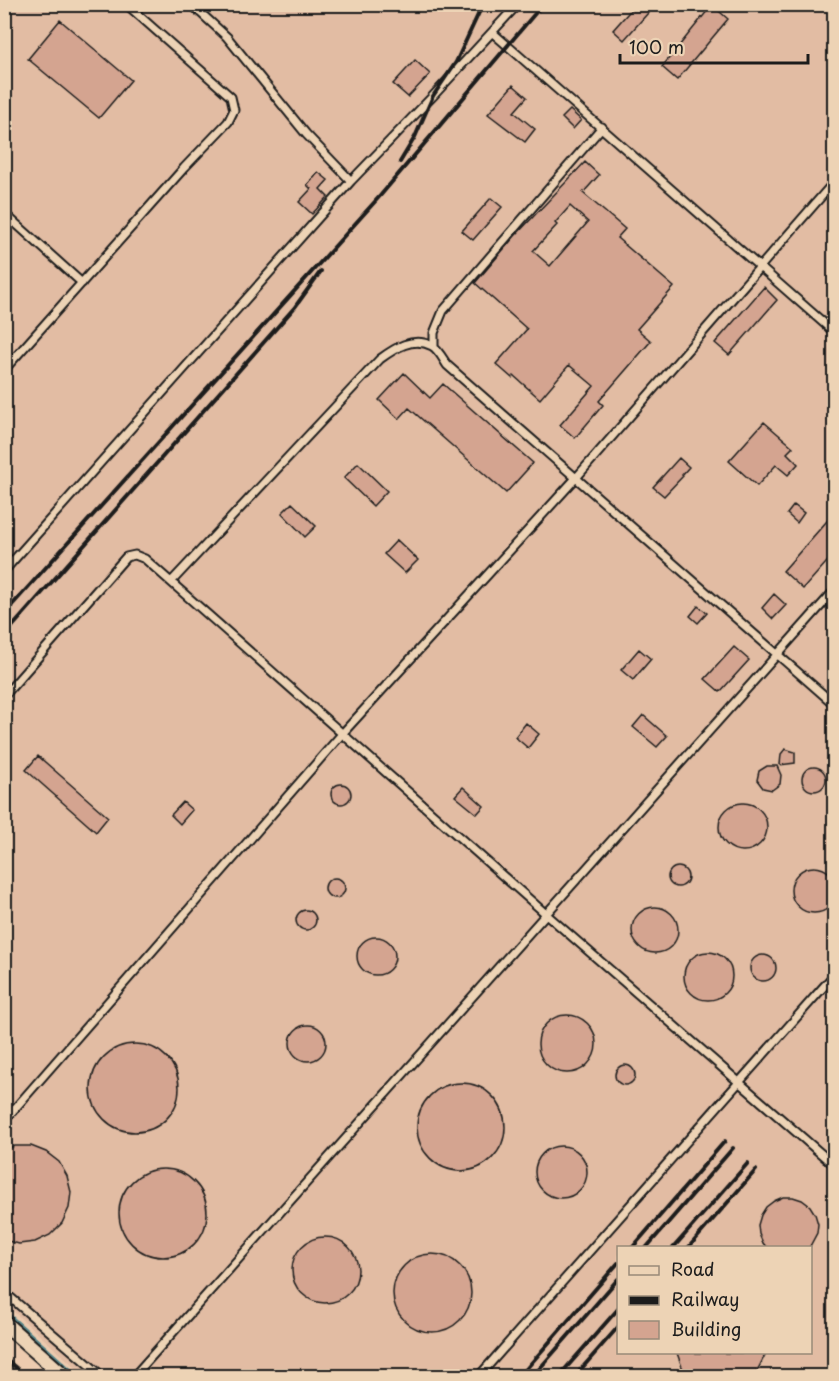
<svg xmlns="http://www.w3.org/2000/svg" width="839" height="1381" font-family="'Playpen Sans',sans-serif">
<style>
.built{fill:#e2bca3;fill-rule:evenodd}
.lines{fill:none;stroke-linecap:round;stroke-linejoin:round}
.stream{stroke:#548689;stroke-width:4}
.building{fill:#d4a490;stroke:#1c1c1c;stroke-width:1.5;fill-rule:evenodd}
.service-casing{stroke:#1c1c1c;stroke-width:11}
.minor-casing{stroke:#1c1c1c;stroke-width:18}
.service{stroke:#edd3b5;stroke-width:7}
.minor{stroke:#edd3b5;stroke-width:14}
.rail{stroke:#1c1c1c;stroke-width:4}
</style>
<rect width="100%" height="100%" fill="#edcbaf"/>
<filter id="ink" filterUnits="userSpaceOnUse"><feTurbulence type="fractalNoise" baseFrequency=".0167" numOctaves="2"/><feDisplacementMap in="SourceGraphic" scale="12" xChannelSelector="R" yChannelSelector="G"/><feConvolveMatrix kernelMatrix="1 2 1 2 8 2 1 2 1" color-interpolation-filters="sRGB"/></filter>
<g filter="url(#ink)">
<path class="built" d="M 5,5 L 834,5 L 834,1376 L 85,1376 L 5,1304 ZM 618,1248 L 810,1248 L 810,1352 L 618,1352 Z"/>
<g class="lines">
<path class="stream" d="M 4,1311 L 77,1376"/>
</g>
<path class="building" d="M 636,4 L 656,4 L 624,40 L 613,30 Z
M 712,5 L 728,19 L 677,80 L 662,67 Z
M 60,20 L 131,80 L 99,118 L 28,59 Z
M 415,60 L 430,74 L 408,97 L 393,84 Z
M 513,85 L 527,97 L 514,112 L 535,129 L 525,142 L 488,114 Z
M 570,110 L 581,120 L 573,129 L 562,118 Z
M 585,162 L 599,175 L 583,193 L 625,229 L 617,238 L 674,287 L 637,329 L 651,341 L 599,401 L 603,405 L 575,438 L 560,425 L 594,386 L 569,365 L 540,399 L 514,376 L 512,378 L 496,364 L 527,329 L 475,283 L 515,236 ZM 570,206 L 588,222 L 550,266 L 533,251 L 557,225 L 555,223 Z
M 318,172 L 328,180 L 320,189 L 328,197 L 312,214 L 299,202 L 311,189 L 307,185 Z
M 491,198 L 502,207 L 473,240 L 462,231 Z
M 764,287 L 777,300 L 729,355 L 715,343 Z
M 404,373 L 430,398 L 443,384 L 533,463 L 506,493 L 409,408 L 399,419 L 379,400 Z
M 764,422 L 793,447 L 787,453 L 798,464 L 788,475 L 776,465 L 757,486 L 729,461 Z
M 679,458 L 689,467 L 682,475 L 683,476 L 664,496 L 653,487 Z
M 358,463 L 387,491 L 373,506 L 344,478 Z
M 292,503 L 316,526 L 305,537 L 282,513 Z
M 794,505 L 804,513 L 797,523 L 787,514 Z
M 834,513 L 834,554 L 803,589 L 783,571 Z
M 397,540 L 418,560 L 405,573 L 384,554 Z
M 774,594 L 786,605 L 773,619 L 762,608 Z
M 698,606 L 707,613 L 698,623 L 690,616 Z
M 734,647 L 749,660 L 720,692 L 705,679 Z
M 639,649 L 651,659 L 633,680 L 621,670 Z
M 643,715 L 667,736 L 657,747 L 633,727 Z
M 526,723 L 539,734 L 528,748 L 515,737 Z
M 785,749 L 795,752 L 795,763 L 780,765 L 781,754 Z
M 38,756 L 108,817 L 96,832 L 26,770 Z
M 767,766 L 777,766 L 781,775 L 780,784 L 772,790 L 763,788 L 757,780 L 759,771 Z
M802 779a12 12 0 1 1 24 0a12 12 0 1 1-24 0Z
M331 794a10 10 0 1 1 20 0a10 10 0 1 1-20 0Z
M 463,787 L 484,806 L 477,814 L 455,796 Z
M 183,802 L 192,810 L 180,824 L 171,815 Z
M719 827a24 24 0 1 1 48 0a24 24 0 1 1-48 0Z
M791 890a23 23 0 1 1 46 0a23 23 0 1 1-46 0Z
M668 877a10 10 0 1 1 20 0a10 10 0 1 1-20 0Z
M325 888a10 10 0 1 1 20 0a10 10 0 1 1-20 0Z
M632 930a23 23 0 1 1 46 0a23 23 0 1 1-46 0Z
M296 920a10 10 0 1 1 20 0a10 10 0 1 1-20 0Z
M357 956a19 19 0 1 1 38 0a19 19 0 1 1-38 0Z
M684 976a24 24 0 1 1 48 0a24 24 0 1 1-48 0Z
M750 968a13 13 0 1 1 26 0a13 13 0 1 1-26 0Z
M538 1044a29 29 0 1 1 58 0a29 29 0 1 1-58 0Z
M290 1043a18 18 0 1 1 36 0a18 18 0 1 1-36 0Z
M91 1088a44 44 0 1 1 88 0a44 44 0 1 1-88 0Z
M615 1075a10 10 0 1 1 20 0a10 10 0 1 1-20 0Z
M417 1127a44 44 0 1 1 88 0a44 44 0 1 1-88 0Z
M535 1172a26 26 0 1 1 52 0a26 26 0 1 1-52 0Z
M 15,1146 L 31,1146 L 46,1152 L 59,1162 L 67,1176 L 71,1192 L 69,1208 L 62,1223 L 50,1235 L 35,1242 L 19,1244 L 4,1240 L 4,1149 Z
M119 1213a44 44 0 1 1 88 0a44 44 0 1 1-88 0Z
M 783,1197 L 793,1197 L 802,1200 L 810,1206 L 815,1214 L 818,1224 L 817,1233 L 809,1248 L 767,1248 L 763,1243 L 759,1234 L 758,1225 L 761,1215 L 766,1207 L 774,1201 Z
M292 1270a33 33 0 1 1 66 0a33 33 0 1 1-66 0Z
M393 1293a39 39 0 1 1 78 0a39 39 0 1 1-78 0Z
M 677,1353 L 766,1353 L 757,1371 L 752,1377 L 689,1377 L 682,1367 Z"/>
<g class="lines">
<defs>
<path id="service" d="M 191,4 L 227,37 L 306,134 L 351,181
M 493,33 L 834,332
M 4,213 L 82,283
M 434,347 L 434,333 L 443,311 L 602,127
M 4,370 L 184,168 L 228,122 L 234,110 L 231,97 L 126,4
M 4,571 L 351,181 L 433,96 L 518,4
M 172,581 L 380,359 C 395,348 413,336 432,346 C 438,349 443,359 447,365 L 834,704
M 4,696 L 126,557 L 135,555 L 145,559 L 546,914 L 834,1165
M 4,1121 L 341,735 L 576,478 L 834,182
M 4,1292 L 102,1376
M 134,1376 L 834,591
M 479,1376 L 834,975"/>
<path id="minor" d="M 4,1323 L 64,1376"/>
</defs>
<use href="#service" class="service-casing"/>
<use href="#minor" class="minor-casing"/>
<use href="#service" class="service"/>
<use href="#minor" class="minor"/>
<path class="rail" d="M 400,162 L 415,137 L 433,96 L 456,62 L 483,4
M 4,614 L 380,196 L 543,4
M 4,636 L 295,307 L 321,271
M 632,1248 L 725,1141
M 646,1248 L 733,1148
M 673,1248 L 748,1163
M 688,1248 L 756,1170
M 4,1358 L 26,1376
M 520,1376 L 618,1263
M 533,1376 L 618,1279
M 559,1376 L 618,1309
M 575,1376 L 618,1327"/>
</g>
</g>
<rect width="839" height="1381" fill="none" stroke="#edd3b5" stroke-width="24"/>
<rect x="12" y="12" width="815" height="1357" fill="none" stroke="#1c1c1c" stroke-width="2" filter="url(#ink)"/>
<rect x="617" y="1246" width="195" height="108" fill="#edd3b5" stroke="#998a78" stroke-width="1.5"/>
<rect x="629" y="1266" width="30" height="9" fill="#edd3b5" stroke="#998a78" stroke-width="1.5"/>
<text x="671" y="1276" font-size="18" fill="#1c1c1c">Road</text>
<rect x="629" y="1296" width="30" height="9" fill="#1c1c1c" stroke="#998a78" stroke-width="1.5"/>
<text x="671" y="1306" font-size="18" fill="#1c1c1c">Railway</text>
<rect x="629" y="1321" width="30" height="18" fill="#d4a490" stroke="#998a78" stroke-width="1.5"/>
<text x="671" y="1336" font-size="18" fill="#1c1c1c">Building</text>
<path d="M620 54v9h188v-9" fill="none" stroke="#1c1c1c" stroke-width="3"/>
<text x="629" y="54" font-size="18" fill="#1c1c1c" stroke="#edd3b5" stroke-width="4.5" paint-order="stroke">100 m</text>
</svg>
